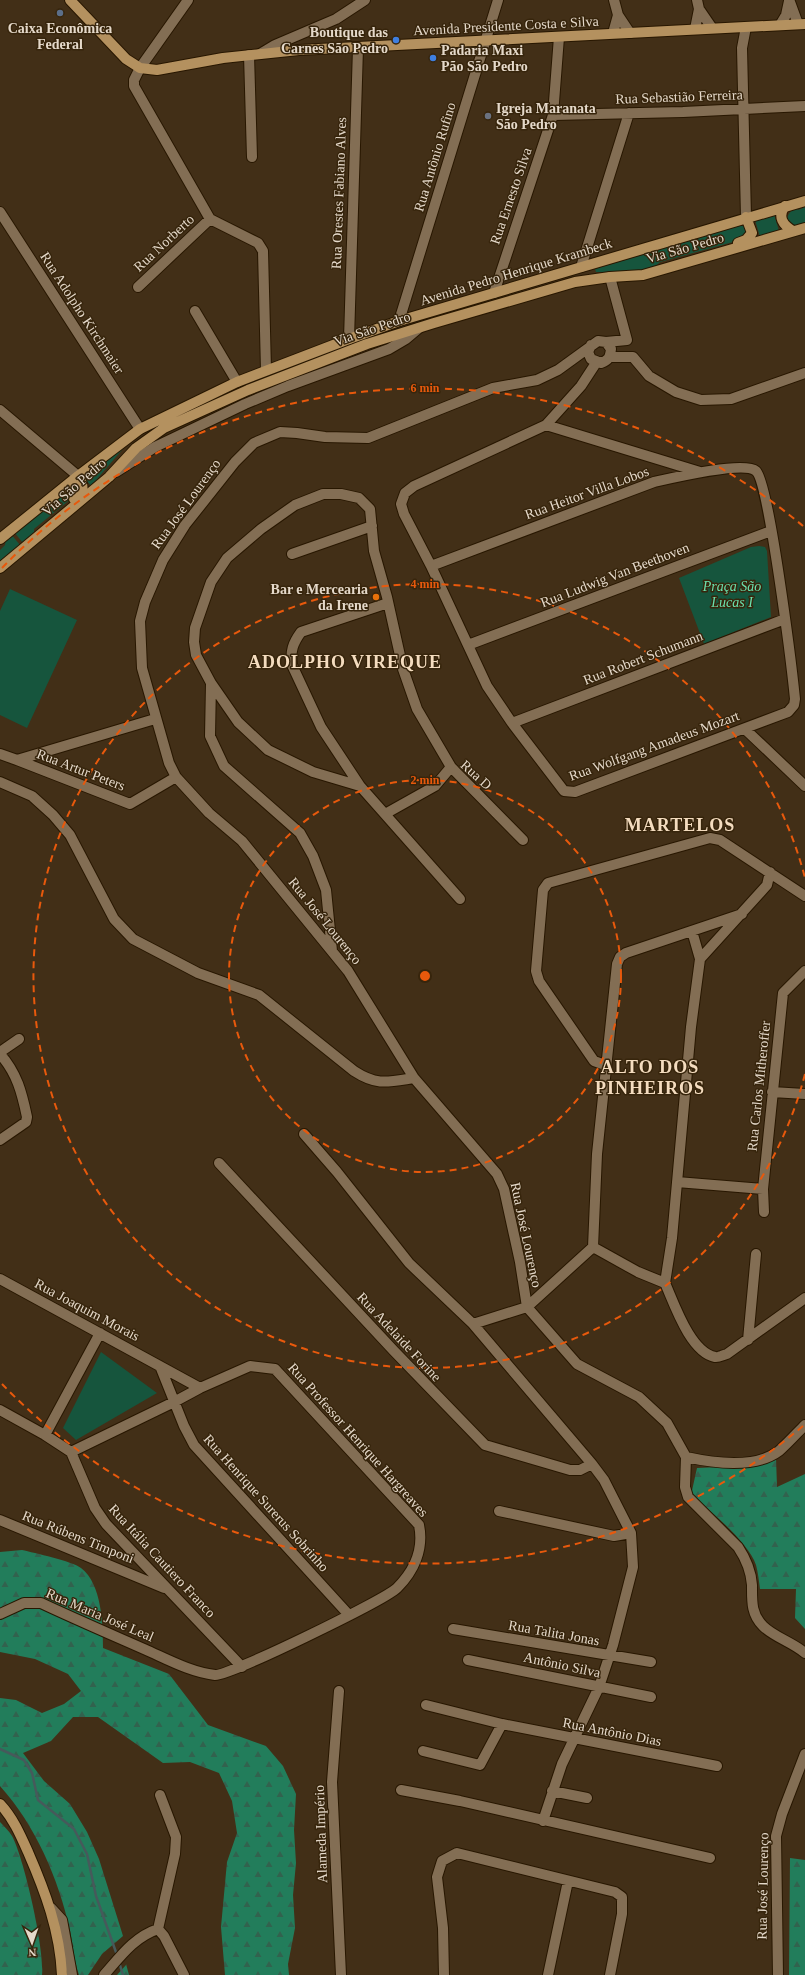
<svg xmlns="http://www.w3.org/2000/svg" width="805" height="1975" font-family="'Times New Roman',serif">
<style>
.green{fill:#16553d}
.forest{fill:url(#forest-firs)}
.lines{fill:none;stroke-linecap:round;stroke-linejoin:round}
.stream{stroke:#465a5b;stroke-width:2.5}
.minor-casing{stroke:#281700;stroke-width:12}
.major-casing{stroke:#281700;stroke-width:12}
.minor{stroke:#836e54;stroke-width:10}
.major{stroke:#b4915f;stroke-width:10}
.ring{fill:none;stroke:#e8590c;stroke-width:2;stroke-dasharray:7 5}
.service-dot{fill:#5c6f8a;stroke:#37250c;stroke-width:1.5}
.shop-dot{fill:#3f7fe0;stroke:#37250c;stroke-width:1.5}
.worship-dot{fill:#6b7280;stroke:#37250c;stroke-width:1.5}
.food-dot{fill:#e8710a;stroke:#37250c;stroke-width:1.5}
.labels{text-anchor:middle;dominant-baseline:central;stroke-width:3;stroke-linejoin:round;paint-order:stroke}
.street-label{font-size:14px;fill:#e5d9ca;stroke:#37250c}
.poi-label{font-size:14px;font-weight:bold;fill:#e5d9ca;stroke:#37250c;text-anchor:end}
.park-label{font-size:14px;font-style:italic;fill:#6ae1ae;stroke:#37250c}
.district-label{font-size:18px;font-weight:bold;letter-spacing:1px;fill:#f4dcbf;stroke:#37250c}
.centre{fill:#e8590c;stroke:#37250c;stroke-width:2}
.ring-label{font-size:12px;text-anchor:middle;font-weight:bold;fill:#e8590c;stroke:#37250c;stroke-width:3;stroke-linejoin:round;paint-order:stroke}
</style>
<defs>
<pattern id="forest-firs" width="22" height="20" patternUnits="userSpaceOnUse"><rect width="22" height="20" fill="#227d5b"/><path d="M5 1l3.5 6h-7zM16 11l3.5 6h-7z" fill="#32624e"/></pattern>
</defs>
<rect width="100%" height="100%" fill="#422f17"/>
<path class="green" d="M 805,207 L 805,223 L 794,226 L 788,221 C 786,215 791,210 797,208 L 798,210 Z
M 774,214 L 779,231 L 760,237 L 755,220 Z
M 739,226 L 744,226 L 747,231 L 744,239 L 660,262 C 649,275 613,272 596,272 L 595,269 Z
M 128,443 L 91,486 L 83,476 Z
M 72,487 L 78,487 L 78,493 L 34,529 L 34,534 L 23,543 L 14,532 Z
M 11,534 L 20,545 L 0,561 L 0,550 L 5,545 L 6,538 Z
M 759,546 L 765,547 L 767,551 L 771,617 L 704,644 L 679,578 L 751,547 Z
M 10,589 L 77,620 L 27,728 L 0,715 L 0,611 Z
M 101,1352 L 157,1393 L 76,1440 L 63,1428 Z"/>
<path class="forest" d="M 776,1458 L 777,1487 L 805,1474 L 805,1629 L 795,1618 L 796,1589 L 760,1589 C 759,1582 758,1572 756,1565 C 749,1543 710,1510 691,1495 L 697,1468 L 744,1466 Z
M 22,1550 C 34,1553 72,1561 81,1568 C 102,1584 103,1625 103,1648 L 169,1674 L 208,1725 L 266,1746 L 283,1766 L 296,1794 L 294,1830 L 296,1863 L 293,1895 L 295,1928 L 288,1964 L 289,1975 L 225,1975 L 221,1927 L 227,1862 L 237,1833 L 232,1801 L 219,1773 L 190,1762 L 163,1763 L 98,1717 L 73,1717 L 51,1741 L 23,1753 L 44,1781 L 70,1804 L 87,1832 L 99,1859 L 123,1936 L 102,1954 L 88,1975 L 79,1975 C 74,1960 73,1945 70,1930 C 58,1878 36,1826 0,1786 L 0,1698 L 16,1700 L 42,1713 L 64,1704 L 81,1691 L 68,1674 L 35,1659 L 0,1652 L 0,1552 Z
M 0,1822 C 4,1826 9,1831 12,1836 C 24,1858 45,1950 42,1975 L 0,1975 Z
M 790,1858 L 805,1860 L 805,1975 L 789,1975 Z
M 126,1964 L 129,1975 L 117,1975 L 126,1965 Z"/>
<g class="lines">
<path class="stream" d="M 0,1749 L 24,1760 L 32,1773 L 38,1800 L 74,1829 L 87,1854 L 96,1896 L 117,1955
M 119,1962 L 123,1975"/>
<defs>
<path id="minor" d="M 188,0 L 140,68 L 134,80 L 134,86 L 210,219 L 258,243 L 263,251 L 266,370
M 614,0 L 618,15 L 630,33
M 697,0 L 699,9 L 712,28
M 790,2 L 798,24
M 780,25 L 786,15 L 789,1
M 746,27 L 742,48 L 746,217
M 695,29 L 699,9
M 613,33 L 618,15
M 260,54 L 275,45 L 336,19 L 365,0
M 249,55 L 252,157
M 553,115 L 683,112 L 805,106
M 0,212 L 140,429
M 581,267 L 629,113
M 138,287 L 210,219
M 494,293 L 553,115 L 559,37
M 195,311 L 237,382
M 399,321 L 498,0
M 349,339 L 358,48
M 606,342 L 627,340 L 610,277
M 591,345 L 588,352 L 591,359 L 601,363 C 609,360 610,357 611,349 L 606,342 L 598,341 L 558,370 L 537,380 L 493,388 L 368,438 L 325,437 L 297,433 L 280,432 L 254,443 L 235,462 L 185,525 L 163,560 L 145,602 L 140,621 L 142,668 L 169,763 L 176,777 L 209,813 L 242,841 L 348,971 L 414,1078 L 497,1174 L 504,1189 L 520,1262 L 527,1307 L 577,1364 L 639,1397 L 667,1423 L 686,1457 L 685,1487 L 688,1497 L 738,1547 C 746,1559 751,1571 752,1585 C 752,1601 751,1614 763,1626 C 774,1637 792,1642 805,1653
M 610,357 L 633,357 L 649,376 L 676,392 L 701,400 L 731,399 L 805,373
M 0,410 L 78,476
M 546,425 L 581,386 L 596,363
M 116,472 L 155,447 L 245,404 L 288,386 L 389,349 L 406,339 L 419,328
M 292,554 L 372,526
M 431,566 L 654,482 C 672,478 744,461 756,471 C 769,482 792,669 795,699 L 794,705 L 788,712 L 575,792 L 564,791 L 512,723 L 487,686 L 431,566 L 404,514 L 401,504 L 405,493 L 414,486 L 546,425 L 700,472
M 468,645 L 771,531
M 211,683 L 238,722 L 268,750 L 313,772 L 360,786 L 460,899
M 512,723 L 785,619
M 745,729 L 805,786
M 0,754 L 17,760 L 155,719
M 17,760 L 130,804 L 176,777
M 0,782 L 32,796 L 53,815 L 70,835 L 114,919 L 133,939 L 198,973 L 259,995 L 354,1071 C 377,1086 388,1082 414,1078
M 360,786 L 321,727 L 292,665 C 290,651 293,643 301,632 L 388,603
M 385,814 L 435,786 L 451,767
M 692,931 L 700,959
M 332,951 L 326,890 L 313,856 L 300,833 L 224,766 L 210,736 L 211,683 L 196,655 L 194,642 L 195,628 L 211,582 L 227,558 L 261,529 L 295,505 L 323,494 L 341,494 L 359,498 L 370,509 L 374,551 L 387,597 L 403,669 L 417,709 L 451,767 L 523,840
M 0,1052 L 19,1039
M 0,1054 C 17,1073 22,1093 27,1117 L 26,1122 L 0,1140
M 605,1065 L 594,1061 L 539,981 L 536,971 L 543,890 L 548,883 L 710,838 L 720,840 L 805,896
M 772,1092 L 805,1094
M 304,1134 L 337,1172 L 409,1263 L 473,1324 L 592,1464 L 604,1480 L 631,1533 L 633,1567 L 613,1645 L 599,1687 L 562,1764 L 543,1821
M 219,1163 L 394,1351 L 485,1445 L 570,1470 L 580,1470 L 592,1464
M 677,1182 L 763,1189
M 764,1212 L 763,1189 L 783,993 L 805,971
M 593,1247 L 638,1272 L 665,1283
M 0,1279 L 200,1388
M 665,1283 L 672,1238 L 691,1027 L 700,959 L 767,885 L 770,872
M 665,1283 C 674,1303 690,1352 715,1357 C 718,1358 723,1355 727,1354 L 805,1298
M 473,1324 L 527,1307 L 593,1247 L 597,1154 L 617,964 L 620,957 L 626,953 L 742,914
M 748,1340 L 756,1254
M 160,1366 L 184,1426 L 194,1445 L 349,1615
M 0,1410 L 45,1435 L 71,1452 L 95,1508 L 106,1524 L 242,1667
M 45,1435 L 100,1333
M 686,1457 C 713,1463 755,1469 779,1451 C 788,1443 797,1433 805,1425
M 499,1511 L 614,1536 L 631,1533
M 0,1520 L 164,1588
M 0,1614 L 24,1603 L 41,1603 C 75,1619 110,1634 144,1649 C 167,1659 190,1672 215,1675 C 227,1677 385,1600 397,1588 C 414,1571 424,1549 419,1525 L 275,1369 L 250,1366 L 200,1388 L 174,1402 L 71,1452
M 453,1629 L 651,1662
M 468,1660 L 651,1697
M 339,1691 L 332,1782 L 341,1975
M 426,1705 L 502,1724 L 717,1766
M 423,1751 L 480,1765 L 502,1724
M 401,1790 L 460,1801 L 710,1858
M 552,1791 L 587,1798
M 51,1908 L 62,1920 L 72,1975
M 158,1929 L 175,1854 L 176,1837 L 160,1795
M 158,1929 L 164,1936 L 184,1975
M 104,1975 C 120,1957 134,1937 158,1929
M 444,1975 L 443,1928 L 437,1877 L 442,1861 L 457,1853 L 615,1892 L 622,1897 L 622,1914 L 610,1975
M 548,1975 L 568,1881
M 778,1975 L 776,1836 L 782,1814 L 805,1754"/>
<path id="major" d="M 70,0 L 126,59 L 140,68 L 157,70 L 223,58 L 299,50 L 805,24
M 785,206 C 777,217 783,225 793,231
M 738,243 L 746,240 L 752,233 L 746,217
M 74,499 C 84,491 85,486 78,476
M 0,539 L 78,476 L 140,429 L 237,382 L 349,339 L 399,321 L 805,201
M 0,568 L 109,477 L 136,448 L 164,428 L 248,390 L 367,344 L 434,323 L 575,282 L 610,277 L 643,275 L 805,228
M 0,1804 C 13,1818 20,1834 28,1852 C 45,1891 60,1931 62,1975"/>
</defs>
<use href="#minor" class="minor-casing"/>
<use href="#major" class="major-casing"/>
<use href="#minor" class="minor"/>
<use href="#major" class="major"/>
</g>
<g class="ring">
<circle cx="425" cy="976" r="196"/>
<path d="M805 1074A392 392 0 1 1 805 878"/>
<path d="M803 1426A588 588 0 0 1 2 1384M2 568A588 588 0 0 1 803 526"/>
</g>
<circle class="service-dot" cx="60" cy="13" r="4"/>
<g class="shop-dot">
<circle cx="396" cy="40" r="4"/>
<circle cx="433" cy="58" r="4"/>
</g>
<circle class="worship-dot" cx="488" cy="116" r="4"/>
<circle class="food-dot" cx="376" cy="597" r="4"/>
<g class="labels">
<g class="street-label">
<text transform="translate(506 26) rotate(-3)">Avenida Presidente Costa e Silva</text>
<text transform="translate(679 97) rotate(-2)">Rua Sebastião Ferreira</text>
<text transform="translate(435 157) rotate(-73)">Rua Antônio Rufino</text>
<text transform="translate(339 193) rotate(-88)">Rua Orestes Fabiano Alves</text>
<text transform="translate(511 196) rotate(-71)">Rua Ernesto Silva</text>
<text transform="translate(164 243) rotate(-43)">Rua Norberto</text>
<text transform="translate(685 248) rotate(-16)">Via São Pedro</text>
<text transform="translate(516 272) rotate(-17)">Avenida Pedro Henrique Krambeck</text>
<text transform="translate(82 313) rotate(57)">Rua Adolpho Kirchmaier</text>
<text transform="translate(372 329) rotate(-19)">Via São Pedro</text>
<text transform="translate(74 487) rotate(-41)">Via São Pedro</text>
<text transform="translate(587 493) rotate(-20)">Rua Heitor Villa Lobos</text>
<text transform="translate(186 504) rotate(-54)">Rua José Lourenço</text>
<text transform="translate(615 575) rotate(-21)">Rua Ludwig Van Beethoven</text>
<text transform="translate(643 658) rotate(-21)">Rua Robert Schumann</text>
<text transform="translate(654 746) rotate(-20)">Rua Wolfgang Amadeus Mozart</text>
<text transform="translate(81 770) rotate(21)">Rua Artur Peters</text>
<text transform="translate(476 775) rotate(42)">Rua D</text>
<text transform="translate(325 921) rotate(51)">Rua José Lourenço</text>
<text transform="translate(759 1086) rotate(-84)">Rua Carlos Mitheroffer</text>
<text transform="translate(526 1235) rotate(78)">Rua José Lourenço</text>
<text transform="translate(87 1310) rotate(28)">Rua Joaquim Morais</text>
<text transform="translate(399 1337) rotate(47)">Rua Adelaide Forine</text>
<text transform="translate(358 1440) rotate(48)">Rua Professor Henrique Hargreaves</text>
<text transform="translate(266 1503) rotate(48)">Rua Henrique Surerus Sobrinho</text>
<text transform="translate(78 1537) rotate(22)">Rua Rúbens Timponi</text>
<text transform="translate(162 1561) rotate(47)">Rua Itália Cautiero Franco</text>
<text transform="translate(100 1615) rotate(23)">Rua Maria José Leal</text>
<text transform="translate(554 1633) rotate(10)">Rua Talita Jonas</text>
<text transform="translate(562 1665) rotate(12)">Antônio Silva</text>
<text transform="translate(612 1732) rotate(11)">Rua Antônio Dias</text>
<text transform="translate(321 1834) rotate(-92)">Alameda Império</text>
<text transform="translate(763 1886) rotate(-89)">Rua José Lourenço</text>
</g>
<g class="poi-label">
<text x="60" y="28" text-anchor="middle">Caixa Econômica<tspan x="60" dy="16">Federal</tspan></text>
<text x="388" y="32">Boutique das<tspan x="388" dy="16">Carnes São Pedro</tspan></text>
<text x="441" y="50" text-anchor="start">Padaria Maxi<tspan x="441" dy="16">Pão São Pedro</tspan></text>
<text x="496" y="108" text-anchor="start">Igreja Maranata<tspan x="496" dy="16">São Pedro</tspan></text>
<text x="368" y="589">Bar e Mercearia<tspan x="368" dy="16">da Irene</tspan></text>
</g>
<g class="park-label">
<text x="732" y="586">Praça São<tspan x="732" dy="16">Lucas I</tspan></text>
</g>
<g class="district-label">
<text x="345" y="662">ADOLPHO VIREQUE</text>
<text x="680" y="825">MARTELOS</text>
<text x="650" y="1067">ALTO DOS<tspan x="650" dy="21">PINHEIROS</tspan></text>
</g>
</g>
<circle cx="425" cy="976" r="6" class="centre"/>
<g class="ring-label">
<text x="425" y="392">6 min</text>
<text x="425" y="588">4 min</text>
<text x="425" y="784">2 min</text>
</g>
<g transform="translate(32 1943) rotate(178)" stroke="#37250c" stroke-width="3" paint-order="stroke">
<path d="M0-3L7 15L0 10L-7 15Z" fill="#e5d9ca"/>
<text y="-6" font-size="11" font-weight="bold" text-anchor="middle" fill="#e5d9ca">N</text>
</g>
</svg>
